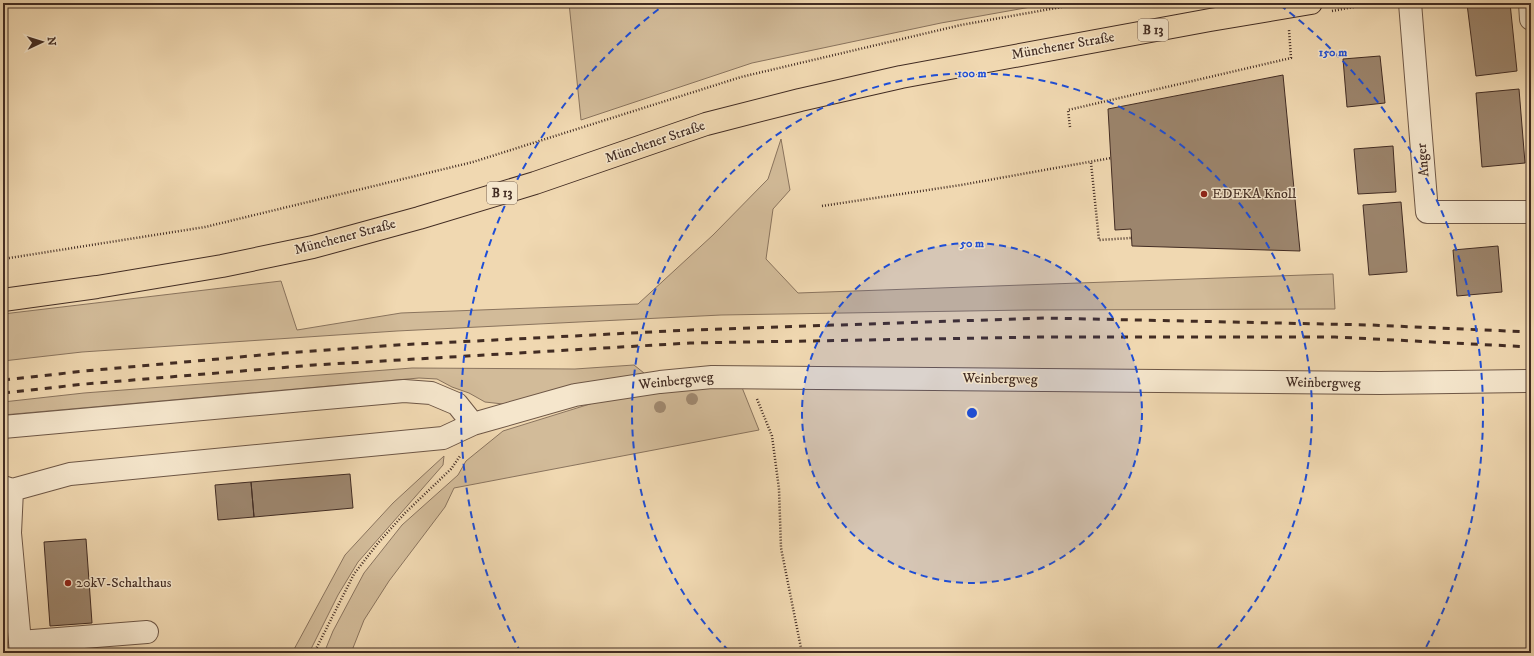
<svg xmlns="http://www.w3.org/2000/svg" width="1534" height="656" font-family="'IM FELL DW Pica',serif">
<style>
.green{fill:#d2bb99;stroke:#8a745e}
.building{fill:#9c856d;stroke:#422c23}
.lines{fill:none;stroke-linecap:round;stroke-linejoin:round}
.minor-casing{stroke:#6e5746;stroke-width:24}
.major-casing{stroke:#422c23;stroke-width:24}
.path{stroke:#422c23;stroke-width:2.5;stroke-dasharray:1 2;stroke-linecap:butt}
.minor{stroke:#f5e6cc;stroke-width:22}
.major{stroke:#f0d8b1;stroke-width:22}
.rail{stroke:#422c23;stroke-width:3;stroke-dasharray:7 7;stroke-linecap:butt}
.tree{fill:#a08970}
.ring{fill:none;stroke:#1d4ed8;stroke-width:2;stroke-dasharray:7 5}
.poi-dot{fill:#8f2418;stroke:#f5e6cc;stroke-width:1.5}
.labels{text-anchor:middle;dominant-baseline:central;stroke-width:3;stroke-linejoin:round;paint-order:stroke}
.shield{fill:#f5e6cc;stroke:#786456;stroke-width:1}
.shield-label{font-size:13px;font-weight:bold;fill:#422c23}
.street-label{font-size:14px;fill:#422c23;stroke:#f5e6cc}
.poi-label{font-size:14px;fill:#422c23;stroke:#f5e6cc;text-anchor:start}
.centre{fill:#1d4ed8;stroke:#f5e6cc;stroke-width:2}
.ring-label{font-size:12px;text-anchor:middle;font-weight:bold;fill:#1d4ed8;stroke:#f5e6cc;stroke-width:3;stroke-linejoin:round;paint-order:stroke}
</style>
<rect width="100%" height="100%" fill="#f0d8b1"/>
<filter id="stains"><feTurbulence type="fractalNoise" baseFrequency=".005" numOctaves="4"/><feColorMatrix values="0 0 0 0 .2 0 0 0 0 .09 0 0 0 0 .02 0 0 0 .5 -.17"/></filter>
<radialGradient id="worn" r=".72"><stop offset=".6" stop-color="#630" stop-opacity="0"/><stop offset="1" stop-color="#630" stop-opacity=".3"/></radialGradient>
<path class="green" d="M 569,3 L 1053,3 L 941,23 L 752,63 L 581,120 Z
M 781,139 L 790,190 L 773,209 L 766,259 L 798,293 L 1333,274 L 1335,309 L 1028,310 L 721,315 L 397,331 L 82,352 L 3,361 L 3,314 L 281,281 L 297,330 L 401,313 L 638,304 L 713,235 L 768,179 Z
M 634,365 L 644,373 L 503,404 L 485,402 L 469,393 L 452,387 L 437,379 L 419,378 L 3,415 L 3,402 L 84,393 L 412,368 L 575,369 Z
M 741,385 L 759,430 L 454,488 L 445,507 L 389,581 L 364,620 L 351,653 L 324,653 L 333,631 L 364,573 L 402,525 L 458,475 L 466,461 L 503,431 L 606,399 L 704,388 Z
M 444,456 L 443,465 L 358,562 L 338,595 L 309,653 L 292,653 L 345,555 L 393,503 Z"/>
<path class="building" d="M 1479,3 L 1510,3 L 1517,71 L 1476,76 L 1467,4 Z
M 1380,56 L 1385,103 L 1347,107 L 1343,59 Z
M 1283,75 L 1300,251 L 1132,246 L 1131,229 L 1115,230 L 1108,109 Z
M 1519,89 L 1525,163 L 1482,167 L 1476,93 Z
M 1393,146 L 1396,192 L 1358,194 L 1354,149 Z
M 1401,202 L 1407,272 L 1369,275 L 1363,205 Z
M 1498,246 L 1502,292 L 1457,296 L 1453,250 Z
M 350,474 L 353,508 L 254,517 L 251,482 Z
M 251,482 L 254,517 L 218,520 L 215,485 Z
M 86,539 L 92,623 L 50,626 L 44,542 Z"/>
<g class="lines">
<defs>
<path id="minor" d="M 1410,3 L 1427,212 L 1531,212
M 1530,3 L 1531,19
M 3,427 L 404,391 L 431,393 L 457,404 L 473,424
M 3,487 L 12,490 L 10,533 L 21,653
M 12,490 L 70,474 L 443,438 L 473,424 L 575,395 L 660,382 L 712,377 L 1380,383 L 1531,381
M 20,642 L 147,632"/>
<path id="major" d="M 3,300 L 97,287 L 222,266 L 313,247 L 419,218 L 535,183 L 706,124 L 800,100 L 901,77 L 1210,20 L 1311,3"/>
</defs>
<use href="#minor" class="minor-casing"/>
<use href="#major" class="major-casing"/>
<path class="path" d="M 1332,11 L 1375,3
M 1070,127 L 1068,110 L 1291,58 L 1289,30
M 1091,163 L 1099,240 L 1131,238
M 822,206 L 961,185 L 1111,158
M 3,259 L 205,227 L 473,162 L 741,77 L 961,25 L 1084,3
M 757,399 L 772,436 L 779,489 L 781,548 L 802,653
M 314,653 L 354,574 L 378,543 L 405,513 L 451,469 L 460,456"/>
<use href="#minor" class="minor"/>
<use href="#major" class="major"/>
<path class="rail" d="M 3,380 L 85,371 L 284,353 L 397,345 L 690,330 L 1044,318 L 1370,325 L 1531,332
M 3,393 L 85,384 L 314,365 L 690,343 L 1043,337 L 1335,337 L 1531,347"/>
</g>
<g class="tree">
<circle cx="692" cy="399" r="6"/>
<circle cx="660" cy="407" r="6"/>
</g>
<circle cx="972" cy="413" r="170" fill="#1d4ed8" fill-opacity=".12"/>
<g class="ring">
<circle cx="972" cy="413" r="170"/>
<path d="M729 651A340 340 0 1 1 1215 651"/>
<path d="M521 653A511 511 0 0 1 664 5M1280 5A511 511 0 0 1 1423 653"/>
</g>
<g class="poi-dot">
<circle cx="1204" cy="194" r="4"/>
<circle cx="68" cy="583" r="4"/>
</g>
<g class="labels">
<g class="shield">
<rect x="1138" y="19" width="30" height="22" rx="3"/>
<rect x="487" y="182" width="30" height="22" rx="3"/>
</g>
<g class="shield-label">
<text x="1153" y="30">B 13</text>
<text x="502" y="193">B 13</text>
</g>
<g class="street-label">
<text transform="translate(1063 46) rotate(-10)">Münchener Straße</text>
<text transform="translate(655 142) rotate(-19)">Münchener Straße</text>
<text transform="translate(1423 160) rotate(-95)">Anger</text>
<text transform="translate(345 237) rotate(-15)">Münchener Straße</text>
<text transform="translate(1000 379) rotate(1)">Weinbergweg</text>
<text transform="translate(676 381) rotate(-6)">Weinbergweg</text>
<text transform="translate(1323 383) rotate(1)">Weinbergweg</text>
</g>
<g class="poi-label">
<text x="1212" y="194">EDEKA Knoll</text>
<text x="76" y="583">20kV-Schalthaus</text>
</g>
</g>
<circle cx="972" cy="413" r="6" class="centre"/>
<g class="ring-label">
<text x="1333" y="56">150 m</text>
<text x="972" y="77">100 m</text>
<text x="972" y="247">50 m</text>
</g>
<rect width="1534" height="656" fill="none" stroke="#f0d8b1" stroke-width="16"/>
<rect x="4" y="4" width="1526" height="648" fill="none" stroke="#422c23" stroke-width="2"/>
<rect x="8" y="8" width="1518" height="640" fill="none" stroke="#422c23"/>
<g transform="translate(42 42) rotate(86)" stroke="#f5e6cc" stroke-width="3" paint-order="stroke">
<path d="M0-3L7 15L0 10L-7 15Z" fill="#422c23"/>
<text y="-6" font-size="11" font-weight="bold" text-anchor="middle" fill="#422c23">N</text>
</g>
<rect width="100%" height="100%" filter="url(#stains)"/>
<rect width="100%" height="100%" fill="url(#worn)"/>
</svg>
